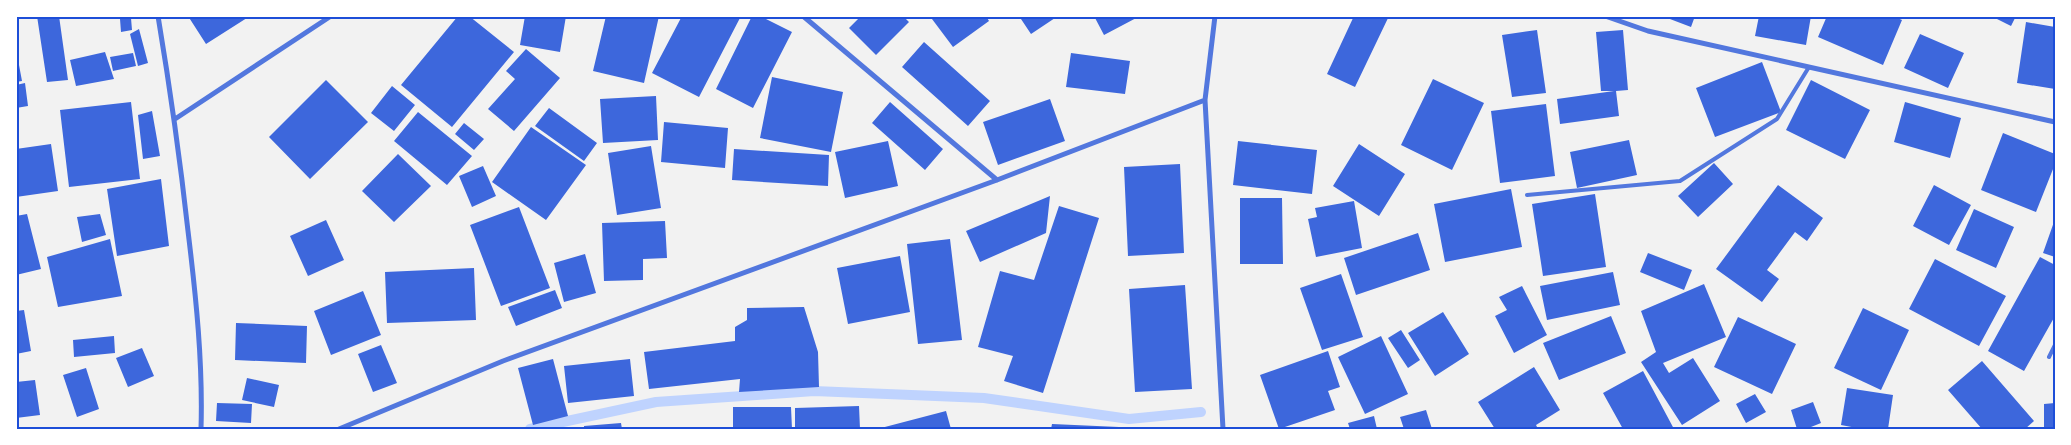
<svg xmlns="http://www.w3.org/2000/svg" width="2071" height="445" font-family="Signika,sans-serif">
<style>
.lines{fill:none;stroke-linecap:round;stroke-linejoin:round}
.stream{stroke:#bfd3fe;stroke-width:10}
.building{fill:#3d67dc}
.service{stroke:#5277de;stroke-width:4}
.minor{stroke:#5277de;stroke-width:5}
.neatline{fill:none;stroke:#1d4ed8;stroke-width:2}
</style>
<rect width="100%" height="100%" fill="#f2f2f2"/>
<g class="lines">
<path class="stream" d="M 530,429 L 656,402 L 814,391 L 984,398 L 1129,419 L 1201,412"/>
</g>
<path class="building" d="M 37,16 L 59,16 L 68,80 L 47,82 Z
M 188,16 L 250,16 L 206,44 Z
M 458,16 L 469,16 L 514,52 L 452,127 L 401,85 Z
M 525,16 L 566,16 L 560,52 L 520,45 Z
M 606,16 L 659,16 L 644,83 L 593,71 Z
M 682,16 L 741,16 L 699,97 L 652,73 Z
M 752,16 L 760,16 L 792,32 L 753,108 L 716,89 Z
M 861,16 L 903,16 L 909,22 L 876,55 L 849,28 Z
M 935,16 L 986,16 L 989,21 L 953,47 L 932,19 Z
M 1019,16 L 1058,16 L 1031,34 Z
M 1094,16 L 1140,16 L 1104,35 Z
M 1354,16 L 1389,16 L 1355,87 L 1327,74 Z
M 1662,16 L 1695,16 L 1691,27 Z
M 1759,16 L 1811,16 L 1806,45 L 1755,36 Z
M 1827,16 L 1893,16 L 1902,20 L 1883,65 L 1818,37 Z
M 1991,16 L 2016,16 L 2011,26 Z
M 131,18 L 132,30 L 121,32 L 120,19 Z
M 2026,22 L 2055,27 L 2055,89 L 2017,83 Z
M 139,29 L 148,63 L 138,66 L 130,34 Z
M 1537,30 L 1546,93 L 1512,97 L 1502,35 Z
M 1623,30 L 1628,90 L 1616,91 L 1619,116 L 1560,124 L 1557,99 L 1614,91 L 1601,91 L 1596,32 Z
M 1920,34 L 1964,53 L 1948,88 L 1904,68 Z
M 924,42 L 990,101 L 968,126 L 902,67 Z
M 16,49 L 22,81 L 16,82 Z
M 526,49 L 560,78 L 514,131 L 488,109 L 515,79 L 506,71 Z
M 105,52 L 114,79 L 76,86 L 70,60 Z
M 133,53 L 136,66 L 113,71 L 110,57 Z
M 1071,53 L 1130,61 L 1125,94 L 1066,87 Z
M 1762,62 L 1781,112 L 1715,137 L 1696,88 Z
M 772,77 L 843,92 L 831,152 L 760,138 Z
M 1433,79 L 1484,103 L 1452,170 L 1401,145 Z
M 326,80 L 368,122 L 310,179 L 269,137 Z
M 1811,80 L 1870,110 L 1845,159 L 1786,130 Z
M 25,83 L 28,106 L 16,108 L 16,85 Z
M 392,86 L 415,105 L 394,131 L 371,113 Z
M 656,96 L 658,140 L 603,143 L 600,99 Z
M 1050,99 L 1065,141 L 998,165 L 983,122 Z
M 131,102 L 140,179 L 69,187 L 60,110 Z
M 890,102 L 943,149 L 925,170 L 872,123 Z
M 1905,102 L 1961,118 L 1950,158 L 1894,142 Z
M 1546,104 L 1555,176 L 1500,183 L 1491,111 Z
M 549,108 L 597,143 L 584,161 L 535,126 Z
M 152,111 L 160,156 L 143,159 L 138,115 Z
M 418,112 L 472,156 L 447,185 L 394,141 Z
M 664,122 L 728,128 L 725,168 L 661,162 Z
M 464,123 L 484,139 L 474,150 L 455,134 Z
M 531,127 L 586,165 L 546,220 L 492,182 Z
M 2003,133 L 2055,154 L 2055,164 L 2036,212 L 1981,190 Z
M 1629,140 L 1637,175 L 1577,188 L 1570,152 Z
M 888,141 L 898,186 L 845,198 L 835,152 Z
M 1238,141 L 1317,150 L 1312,194 L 1233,185 Z
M 51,144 L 58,191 L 16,197 L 16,149 Z
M 1359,144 L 1405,174 L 1379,216 L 1333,186 Z
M 651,146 L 661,208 L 617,215 L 608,153 Z
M 734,149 L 829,155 L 828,186 L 732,180 Z
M 398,154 L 431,186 L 394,222 L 362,191 Z
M 1714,163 L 1733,184 L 1698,217 L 1678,196 Z
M 1180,164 L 1184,253 L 1128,256 L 1124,167 Z
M 483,166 L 496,196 L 472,207 L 459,176 Z
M 161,179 L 169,246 L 117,256 L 107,189 Z
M 1778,185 L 1823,218 L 1807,241 L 1795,232 L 1767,270 L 1779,279 L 1762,302 L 1716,269 Z
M 1934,185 L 1971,205 L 1949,245 L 1913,226 Z
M 1511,189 L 1522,247 L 1445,262 L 1434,204 Z
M 1595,194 L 1606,267 L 1543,276 L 1532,204 Z
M 1050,196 L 1046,233 L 980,262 L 966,231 Z
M 1240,198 L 1282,198 L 1283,264 L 1240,264 Z
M 1354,201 L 1362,248 L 1316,257 L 1308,219 L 1317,217 L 1315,208 Z
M 1059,206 L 1099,218 L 1043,393 L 1004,381 L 1013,356 L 978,347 L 1000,271 L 1034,280 Z
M 519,207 L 550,288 L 501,306 L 470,225 Z
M 1974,209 L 2014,227 L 1996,268 L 1956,250 Z
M 27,214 L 41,269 L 16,275 L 16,216 Z
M 100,214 L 106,235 L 82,242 L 77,217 Z
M 2055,219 L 2055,257 L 2043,253 Z
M 326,220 L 344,260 L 308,276 L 290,236 Z
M 665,221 L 667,258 L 643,259 L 643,280 L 604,281 L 602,223 Z
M 1418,233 L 1430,270 L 1356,295 L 1344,258 Z
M 110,239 L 122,296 L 58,307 L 47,257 Z
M 950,239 L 962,340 L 918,344 L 907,244 Z
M 1648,253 L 1692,270 L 1684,290 L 1640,272 Z
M 585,254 L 596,293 L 564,302 L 554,263 Z
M 900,256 L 910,312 L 848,324 L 837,268 Z
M 2040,257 L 2055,265 L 2055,316 L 2024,371 L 1988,351 Z
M 1935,259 L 2006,296 L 1979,346 L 1909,309 Z
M 474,268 L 476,320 L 387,323 L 385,272 Z
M 1613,272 L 1620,305 L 1547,320 L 1540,286 Z
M 1341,274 L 1363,337 L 1322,350 L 1300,288 Z
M 1704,284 L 1726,337 L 1663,363 L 1669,373 L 1693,358 L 1720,401 L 1682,425 L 1641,362 L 1656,352 L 1641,311 Z
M 1185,285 L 1192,389 L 1135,392 L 1129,289 Z
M 1522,286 L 1547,335 L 1514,353 L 1495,316 L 1507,310 L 1499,297 Z
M 555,290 L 562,308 L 516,326 L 508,307 Z
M 363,291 L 381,335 L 331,355 L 314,311 Z
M 804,307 L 818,352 L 819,387 L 739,392 L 740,379 L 649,389 L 644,352 L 735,341 L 735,327 L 747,320 L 747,308 Z
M 1863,308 L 1909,330 L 1881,390 L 1834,368 Z
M 24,310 L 31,351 L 16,354 L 16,311 Z
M 1443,312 L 1469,354 L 1435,376 L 1408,333 Z
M 1611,316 L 1626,353 L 1559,380 L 1543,343 Z
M 1738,317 L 1796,344 L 1772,394 L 1714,367 Z
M 236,323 L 307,326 L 306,363 L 235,360 Z
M 1401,330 L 1420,360 L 1408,368 L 1388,338 Z
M 114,336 L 115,353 L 74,357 L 73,340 Z
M 1381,336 L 1408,394 L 1365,414 L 1338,357 Z
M 381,345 L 397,383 L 373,392 L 358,354 Z
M 142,348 L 154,376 L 128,387 L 116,358 Z
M 1328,351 L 1340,387 L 1328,391 L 1335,410 L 1279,429 L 1260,375 Z
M 553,359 L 568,416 L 533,425 L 518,368 Z
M 630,359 L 634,396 L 568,403 L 564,366 Z
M 1982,361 L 2034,421 L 2025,429 L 1982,429 L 1948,390 Z
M 1534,367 L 1560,410 L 1536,425 L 1538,429 L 1495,429 L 1478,402 Z
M 86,368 L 99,409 L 77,417 L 63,375 Z
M 1643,371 L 1674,429 L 1623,429 L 1603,393 Z
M 247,378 L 279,385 L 274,407 L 242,400 Z
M 35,380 L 40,415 L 16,418 L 16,382 Z
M 1847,388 L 1893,395 L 1888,429 L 1862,429 L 1841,425 Z
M 1755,394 L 1766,412 L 1746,423 L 1736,404 Z
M 1813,402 L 1821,423 L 1806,429 L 1797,429 L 1791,410 Z
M 217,403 L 252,404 L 251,423 L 216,421 Z
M 2055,403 L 2055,429 L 2044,429 L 2044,404 Z
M 859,406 L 860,429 L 795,429 L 795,408 Z
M 733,407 L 791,407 L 792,429 L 733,429 Z
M 1426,410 L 1432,429 L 1404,429 L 1400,417 Z
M 946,411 L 951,429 L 881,429 L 881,428 Z
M 1374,416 L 1377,429 L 1350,429 L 1348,423 Z
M 621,423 L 622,429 L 584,429 L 584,426 Z
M 1052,424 L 1119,427 L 1119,429 L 1051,429 Z"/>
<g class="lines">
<path class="service" d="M 1527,195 L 1680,181 L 1777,119 L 1809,67
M 2049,357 L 2055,345"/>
<path class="minor" d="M 158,16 C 170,88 180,159 188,231 C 196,297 203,363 201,429
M 803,16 L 997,180
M 1215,16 L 1205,100 L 1223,429
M 1605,16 L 1648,31 L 2055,122
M 175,119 L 331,16
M 339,429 L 503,361 L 997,180 L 1205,100"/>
</g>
<rect width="2071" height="445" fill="none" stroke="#ffffff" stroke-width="35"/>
<rect x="18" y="18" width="2036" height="410" class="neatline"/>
</svg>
